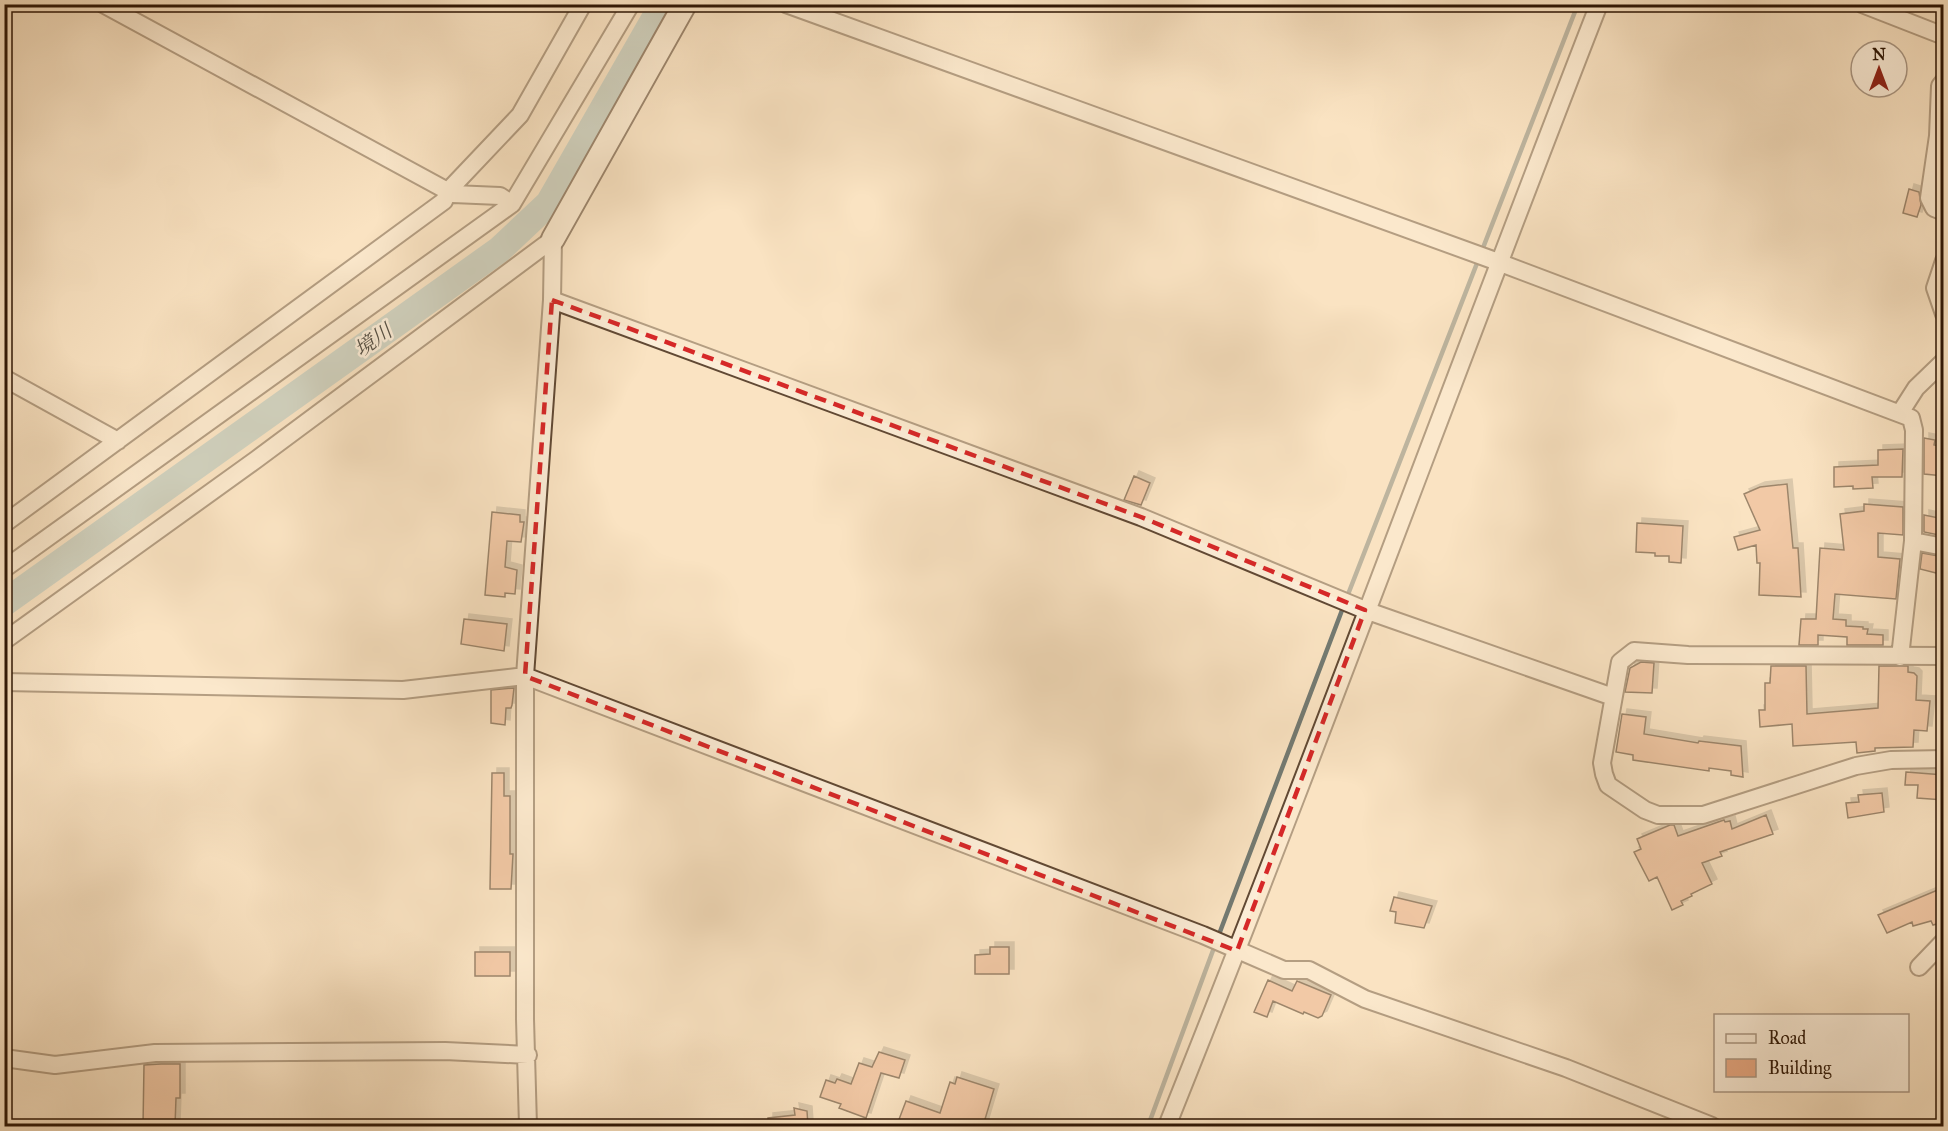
<svg xmlns="http://www.w3.org/2000/svg" width="1948" height="1131" font-family="'IM FELL Great Primer','Noto Serif JP',serif">
<style>
.lines{fill:none;stroke-linecap:round;stroke-linejoin:round}
.stream{stroke:#737a72;stroke-width:4.5}
.river{stroke:#a1bdbb;stroke-width:27}
.building{fill:#e9a983;stroke:#2e1605;stroke-width:1.5;filter:url(#shadow)}
.street-casing{stroke:#614934;stroke-width:20}
.secondary-casing{stroke:#2e1605;stroke-width:26}
.street{stroke:#fcedd7;stroke-width:16}
.secondary{stroke:#fcedd7;stroke-width:22}
.marked{fill:none;stroke:#d62828;stroke-width:4.5;stroke-dasharray:12 8;stroke-linejoin:round}
.labels{text-anchor:middle;dominant-baseline:central;stroke-width:5;stroke-linejoin:round;paint-order:stroke}
.water-label{font-size:20px;font-style:italic;fill:#565045;stroke:#fcedd7}
</style>
<defs>
<filter id="shadow"><feDropShadow dx="5" dy="-5" stdDeviation="0" flood-color="#0004"/></filter>
</defs>
<rect width="100%" height="100%" fill="#fae3c2"/>
<filter id="stains"><feTurbulence type="fractalNoise" baseFrequency=".00333" numOctaves="4"/><feColorMatrix values="0 0 0 0 .2 0 0 0 0 .09 0 0 0 0 .02 0 0 0 .5 -.17"/></filter>
<radialGradient id="worn" r=".72"><stop offset=".6" stop-color="#630" stop-opacity="0"/><stop offset="1" stop-color="#630" stop-opacity=".3"/></radialGradient>
<g class="lines">
<path class="stream" d="M 1347,597 L 1578,4
M 1218,937 L 1344,605
M 1148,1126 L 1215,945"/>
<path class="river" d="M 4,603 L 499,250 L 549,203 L 663,4"/>
</g>
<path class="building" d="M 1909,189 L 1919,192 L 1921,205 L 1917,217 L 1903,213 Z
M 1924,438 L 1935,440 L 1934,445 L 1944,447 L 1944,476 L 1924,474 Z
M 1903,449 L 1902,477 L 1872,477 L 1873,488 L 1853,489 L 1853,486 L 1834,487 L 1834,467 L 1878,465 L 1878,450 Z
M 1134,476 L 1150,483 L 1141,505 L 1124,500 Z
M 1787,484 L 1793,548 L 1798,548 L 1801,597 L 1759,595 L 1760,563 L 1757,563 L 1756,545 L 1738,550 L 1734,537 L 1760,530 L 1744,494 L 1760,487 Z
M 1864,504 L 1903,507 L 1903,535 L 1878,533 L 1878,557 L 1900,559 L 1896,599 L 1835,594 L 1833,619 L 1846,620 L 1846,626 L 1863,627 L 1863,629 L 1868,629 L 1867,634 L 1883,635 L 1883,645 L 1847,645 L 1847,637 L 1818,635 L 1818,645 L 1799,645 L 1801,619 L 1816,619 L 1820,548 L 1844,550 L 1840,514 L 1864,511 Z
M 492,512 L 520,515 L 520,522 L 524,522 L 521,542 L 507,541 L 505,567 L 517,570 L 515,594 L 505,593 L 505,597 L 485,595 Z
M 1924,515 L 1944,519 L 1944,536 L 1924,532 Z
M 1637,523 L 1683,526 L 1681,563 L 1669,562 L 1669,556 L 1655,556 L 1655,553 L 1636,552 Z
M 1922,553 L 1944,557 L 1944,575 L 1920,569 Z
M 464,619 L 507,624 L 504,651 L 461,644 Z
M 1641,662 L 1654,663 L 1652,693 L 1625,692 L 1630,668 Z
M 1771,666 L 1806,666 L 1807,714 L 1878,708 L 1879,666 L 1908,666 L 1908,672 L 1914,673 L 1917,676 L 1916,700 L 1930,701 L 1927,731 L 1914,730 L 1913,747 L 1875,748 L 1875,751 L 1857,753 L 1856,742 L 1793,746 L 1792,724 L 1760,727 L 1759,710 L 1765,710 L 1765,683 L 1770,683 Z
M 514,688 L 512,705 L 511,708 L 506,708 L 505,725 L 491,723 L 491,690 Z
M 1622,714 L 1646,717 L 1644,734 L 1698,743 L 1699,741 L 1741,746 L 1743,777 L 1731,775 L 1731,771 L 1709,768 L 1709,771 L 1633,760 L 1633,755 L 1616,752 Z
M 1906,772 L 1944,775 L 1944,800 L 1917,798 L 1918,785 L 1905,785 Z
M 492,773 L 504,773 L 504,796 L 510,796 L 510,854 L 513,854 L 511,889 L 490,889 Z
M 1882,793 L 1884,812 L 1848,818 L 1846,803 L 1859,802 L 1858,795 Z
M 1766,815 L 1773,834 L 1720,852 L 1722,856 L 1702,863 L 1712,884 L 1691,894 L 1692,896 L 1681,901 L 1683,905 L 1672,910 L 1657,877 L 1649,881 L 1634,852 L 1641,849 L 1637,839 L 1670,825 L 1674,825 L 1678,836 L 1724,820 L 1725,822 L 1730,821 L 1732,829 Z
M 1940,889 L 1944,901 L 1944,922 L 1933,925 L 1931,921 L 1913,926 L 1912,922 L 1887,933 L 1878,915 Z
M 1394,897 L 1432,906 L 1424,928 L 1395,923 L 1396,912 L 1390,911 Z
M 990,947 L 1009,947 L 1009,974 L 975,974 L 975,955 L 990,954 Z
M 475,952 L 510,952 L 510,976 L 475,976 Z
M 1268,980 L 1292,991 L 1297,981 L 1331,995 L 1322,1016 L 1318,1018 L 1304,1012 L 1303,1014 L 1273,1001 L 1267,1017 L 1254,1012 Z
M 879,1052 L 905,1060 L 899,1078 L 881,1073 L 866,1118 L 839,1108 L 841,1104 L 820,1097 L 826,1080 L 835,1083 L 837,1079 L 851,1084 L 859,1063 L 872,1067 Z
M 161,1064 L 180,1064 L 180,1098 L 176,1098 L 175,1126 L 143,1126 L 144,1065 Z
M 957,1077 L 994,1089 L 983,1126 L 900,1126 L 901,1123 L 898,1122 L 906,1101 L 940,1113 L 950,1082 L 955,1084 Z
M 794,1108 L 807,1111 L 808,1126 L 768,1126 L 768,1118 L 795,1115 Z"/>
<g class="lines">
<defs>
<path id="street" d="M 103,4 L 453,194 L 500,196 L 512,204
M 786,4 L 1490,259 L 1911,418 L 1914,430 L 1913,541 L 1900,657
M 1862,4 L 1944,36
M 1944,81 L 1940,86 L 1938,136 L 1929,198 L 1934,208 L 1944,212
M 1944,261 L 1935,288 L 1944,314
M 552,300 L 1141,517 L 1365,610 L 1613,697
M 4,378 L 118,441
M 1900,413 L 1916,388 L 1944,361
M 4,524 L 444,201 L 448,191 L 520,115 L 583,4
M 1913,541 L 1944,547
M 4,569 L 512,204 L 631,4
M 4,641 L 257,459 L 553,239
M 1944,656 L 1688,655 L 1634,651 L 1620,662 L 1602,763 L 1604,774 L 1608,785 L 1645,810 L 1658,815 L 1703,815 L 1856,766 L 1891,760 L 1944,759
M 4,682 L 403,690 L 525,676 L 1203,935 L 1284,970 L 1309,970 L 1365,999 L 1566,1068 L 1712,1126
M 1919,967 L 1944,941
M 4,1058 L 55,1065 L 155,1053 L 445,1051 L 528,1055
M 528,1126 L 525,1019 L 525,676 L 552,300 L 553,239
M 1167,1126 C 1316,755 1453,378 1599,4"/>
<path id="secondary" d="M 553,239 L 685,4"/>
</defs>
<use href="#street" class="street-casing"/>
<use href="#secondary" class="secondary-casing"/>
<use href="#street" class="street"/>
<use href="#secondary" class="secondary"/>
</g>
<path d="M0 0H1948V1131H0ZM 552,300 L 1141,517 L 1365,610 L 1237,951 L 525,676 Z" fill="#fae3c2" fill-opacity=".55" fill-rule="evenodd"/>
<path class="marked" d="M 552,300 L 1141,517 L 1365,610 L 1237,951 L 525,676 Z"/>
<g class="labels">
<g class="water-label">
<text transform="translate(373 340) rotate(-35)">境川</text>
</g>
</g>
<rect width="1948" height="1131" fill="none" stroke="#fae3c2" stroke-width="24"/>
<rect x="6" y="6" width="1936" height="1119" fill="none" stroke="#2e1605" stroke-width="3"/>
<rect x="12" y="12" width="1924" height="1107" fill="none" stroke="#2e1605" stroke-width="1.5"/>
<rect x="1714" y="1014" width="195" height="78" fill="#fcedd7" stroke="#aa9783" stroke-width="1.5"/>
<rect x="1726" y="1034" width="30" height="9" fill="#fcedd7" stroke="#aa9783" stroke-width="1.5"/>
<text x="1768" y="1044" font-size="18" fill="#2e1605">Road</text>
<rect x="1726" y="1059" width="30" height="18" fill="#e9a983" stroke="#aa9783" stroke-width="1.5"/>
<text x="1768" y="1074" font-size="18" fill="#2e1605">Building</text>
<g transform="translate(1879 69)"><circle r="28" fill="#fcedd7" stroke="#aa9783" stroke-width="1.5"/>
<path d="M0-4.5L10 22L0 15L-10 22Z" fill="#8f2418"/>
<text y="-9" font-size="16" font-weight="bold" text-anchor="middle" fill="#2e1605">N</text>
</g>
<rect width="100%" height="100%" filter="url(#stains)"/>
<rect width="100%" height="100%" fill="url(#worn)"/>
</svg>
